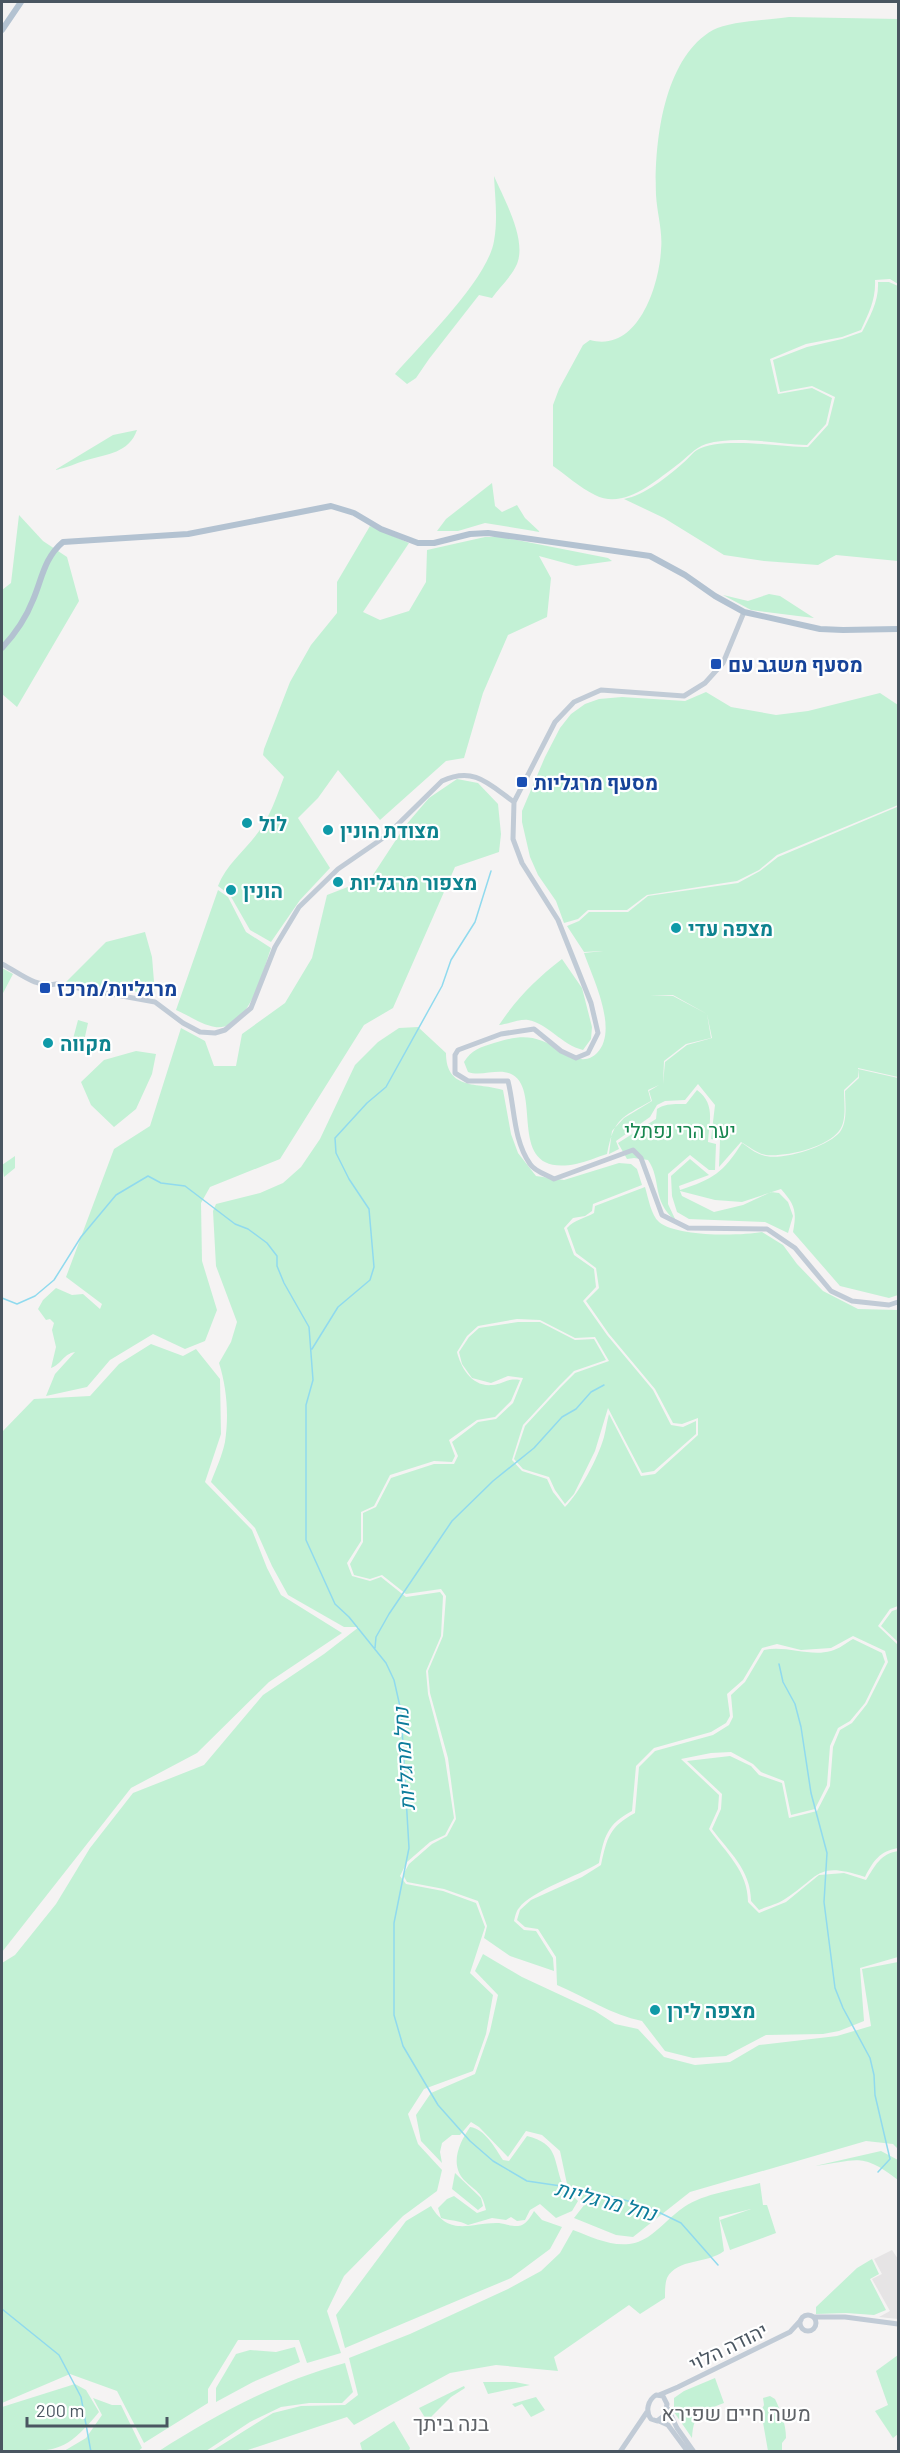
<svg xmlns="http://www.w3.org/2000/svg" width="900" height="2453" font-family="Barlow,Heebo,sans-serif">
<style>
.education{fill:#e6e4e5}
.green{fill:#c3f1d5;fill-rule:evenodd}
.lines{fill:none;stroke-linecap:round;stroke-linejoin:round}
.stream{stroke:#90daee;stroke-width:1.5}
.secondary{stroke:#c1cbd6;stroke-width:5}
.primary{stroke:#b3c2d1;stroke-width:6}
.transit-dot{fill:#1a4fb4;stroke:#fff;stroke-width:2}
.culture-dot{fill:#0f9aa8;stroke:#fff;stroke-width:2}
.labels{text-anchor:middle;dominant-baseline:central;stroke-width:4.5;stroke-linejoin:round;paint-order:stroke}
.transit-label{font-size:20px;font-weight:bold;fill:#164399;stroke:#fff;text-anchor:start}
.culture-label{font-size:20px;font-weight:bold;fill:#0d838f;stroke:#fff;text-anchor:start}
.park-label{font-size:20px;fill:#17864f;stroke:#fff}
.street-label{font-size:20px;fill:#4a5661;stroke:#fff}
.water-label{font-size:21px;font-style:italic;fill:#0c7c9b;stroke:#fff}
.neighbourhood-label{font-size:21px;fill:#5f6368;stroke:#fff}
</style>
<rect width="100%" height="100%" fill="#f5f3f3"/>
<path class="education" d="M 892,2250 L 898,2259 L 898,2319 L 879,2317 L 890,2311 L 872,2279 L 882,2274 L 874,2259 Z"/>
<path class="green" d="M 789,17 L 898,19 L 898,284 L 890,279 L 875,280 C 876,299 869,313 861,330 L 842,337 L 806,344 L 770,359 L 778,394 L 812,388 L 832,398 L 826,424 L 807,445 C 775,444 738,435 706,444 C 694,448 687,458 677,465 C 654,482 624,510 595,495 C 580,488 566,475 553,466 L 553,405 L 559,389 L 583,345 L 590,340 C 638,353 659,286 661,250 C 663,232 657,213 656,195 C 654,145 663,58 713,30 C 729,21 769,20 789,17 Z
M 494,176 C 504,199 527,239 517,264 C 512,276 499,288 492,298 L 479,295 L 429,359 L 416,378 L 407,384 L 395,374 C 422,343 488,279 494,241 C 498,219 495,197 494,176 Z
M 878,282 L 889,282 L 898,286 L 898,561 L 836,555 L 818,565 L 764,561 L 724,555 L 664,518 L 624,499 C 645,495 667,477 683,463 C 688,459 692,453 697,450 C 719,436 782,447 808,447 L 828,425 L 835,397 L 812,386 L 780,392 L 773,360 L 807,347 L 842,339 L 862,332 C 870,316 879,301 878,282 Z
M 137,430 C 129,453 107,454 87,460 C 76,463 67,468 55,470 L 113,435 Z
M 492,483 L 495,506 L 502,512 L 517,505 L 525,518 L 540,532 L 485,523 L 458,531 L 437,531 L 446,519 Z
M 19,515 L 43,541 L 67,557 L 79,601 L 17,707 L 2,694 L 2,590 L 11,583 Z
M 370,526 L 409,543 L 363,612 L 380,620 L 409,611 L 426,582 L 427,550 L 485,537 L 501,537 L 608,558 L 612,561 L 576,566 L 539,556 L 551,578 L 547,617 L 508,635 L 483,693 L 464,758 L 446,761 L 380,820 L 338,770 L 318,798 L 298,818 L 330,868 L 300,900 L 271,942 L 250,930 L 230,895 L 218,886 C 227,862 250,847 263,825 C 272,811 278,793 284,777 L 263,755 L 264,749 L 290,682 L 311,645 L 337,613 L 337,582 Z
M 769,594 L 780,596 L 814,618 L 751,610 L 723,595 L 748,601 Z
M 706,692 L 731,707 L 776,715 L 808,711 L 880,693 L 898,705 L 898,805 L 777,855 L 759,870 L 737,881 L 647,895 L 627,910 L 588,910 L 578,919 L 564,923 L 556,901 L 538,875 L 530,857 L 522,822 L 522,811 L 545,757 L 560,728 L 571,714 L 585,704 L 599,699 L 622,697 L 685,701 Z
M 457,779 L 478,783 L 498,804 L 501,834 L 499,852 L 455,867 L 393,1008 L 364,1025 L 280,1159 L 210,1187 L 201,1203 L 202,1261 L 217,1310 L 205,1341 L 185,1349 L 153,1334 L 110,1360 L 87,1387 L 46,1396 L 55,1374 L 75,1352 C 63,1354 62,1364 51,1368 L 56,1347 L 52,1330 L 54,1323 L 50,1319 L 46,1320 L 38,1309 L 43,1300 L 56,1288 L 72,1295 L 83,1294 L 100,1309 L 102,1304 L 66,1277 L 114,1149 L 150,1126 L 181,1028 L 205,1041 L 214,1066 L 236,1066 L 242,1034 L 285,1003 L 312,958 L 327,895 L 371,878 L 405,826 L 429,798 Z
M 897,807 L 898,807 L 898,1077 L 858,1068 L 858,1077 L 844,1090 C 844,1103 847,1121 839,1131 C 826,1148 785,1157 766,1155 C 758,1154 748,1146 741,1142 L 719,1167 L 720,1140 L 711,1139 L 715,1105 L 698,1084 L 685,1100 L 665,1101 L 657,1105 L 650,1117 L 616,1141 L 619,1149 L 609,1154 L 612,1131 L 624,1118 L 652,1101 L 649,1091 L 659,1085 L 648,1090 L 651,1101 C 621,1118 614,1118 607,1154 C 597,1157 586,1162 576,1164 C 504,1178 543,1093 513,1075 C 500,1067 482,1077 468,1072 L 464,1062 C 471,1050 481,1047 494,1043 C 526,1033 535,1036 564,1051 C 569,1053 575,1058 581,1059 C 587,1060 593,1057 597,1053 C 619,1030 593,979 584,953 L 603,951 L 584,952 L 567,926 L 579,921 L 589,912 L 628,912 L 648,896 L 738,883 L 760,871 L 778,857 ZM 650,995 L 673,995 L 707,1014 L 712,1038 L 687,1045 L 665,1062 L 663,1084 L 664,1061 L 686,1044 L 711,1038 L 707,1014 L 673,996 Z
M 218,890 L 228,897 L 246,932 L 271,948 C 263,971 249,1031 215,1027 C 202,1025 188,1015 176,1010 Z
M 145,932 L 152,957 L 155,994 L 65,983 L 106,942 Z
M 562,959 L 582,988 L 592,1027 L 591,1039 L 583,1050 C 562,1045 547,1023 528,1020 C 520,1019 508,1024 499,1025 C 518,997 535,980 562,959 Z
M 2,968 L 13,974 L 2,995 Z
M 78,1020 L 88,1023 L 84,1041 L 73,1039 Z
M 418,1027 L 446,1053 C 446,1091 478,1082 503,1090 L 511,1134 L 518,1153 L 536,1176 L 564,1180 L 619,1163 L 631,1164 L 637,1169 L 642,1185 L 593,1204 L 592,1211 L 585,1216 L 573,1218 L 564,1228 L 574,1255 L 594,1269 L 596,1287 L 583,1301 L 607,1335 L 653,1390 L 671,1425 L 683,1427 L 696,1421 L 696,1434 L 654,1471 L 642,1473 L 608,1408 L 595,1451 L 574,1494 L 565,1504 L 555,1490 L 549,1477 L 523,1469 L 514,1459 L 525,1426 L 561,1387 L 575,1373 L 609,1361 L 595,1337 L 575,1338 L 540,1320 L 517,1319 L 478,1326 L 467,1336 L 457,1352 C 461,1368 472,1387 492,1385 C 504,1384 505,1378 520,1380 L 511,1401 L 495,1417 L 477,1420 L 449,1440 L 455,1456 L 452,1462 L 434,1461 L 390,1475 L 374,1506 L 361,1512 L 361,1541 L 347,1563 L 352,1576 L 370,1581 L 381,1577 L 406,1597 L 440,1592 L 443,1596 L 441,1636 L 426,1671 L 428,1694 L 445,1759 L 454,1818 L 445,1835 L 430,1842 L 407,1862 L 400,1876 L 406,1884 L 443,1891 L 476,1903 L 485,1927 L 470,1973 L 493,1995 L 486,2034 L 473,2071 L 424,2089 L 408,2114 L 418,2144 L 442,2170 L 437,2191 L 403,2216 L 344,2276 L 327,2311 L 341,2353 L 307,2363 L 299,2340 L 238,2340 L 208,2389 L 208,2403 L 144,2443 L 117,2391 L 70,2374 L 2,2403 L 2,1963 L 15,1955 L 56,1904 L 90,1848 L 133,1793 L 204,1765 L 263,1695 L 324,1654 L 359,1627 L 344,1627 L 288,1595 L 272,1566 L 255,1528 L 211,1482 C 216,1469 222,1456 225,1442 C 229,1416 227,1388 219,1363 L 231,1342 L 237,1322 L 216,1266 L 213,1211 L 216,1204 L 260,1193 L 283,1183 L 301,1167 L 320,1139 L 355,1065 L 378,1042 L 399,1028 Z
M 136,1051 L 156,1054 L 152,1074 L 136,1109 L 114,1127 L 91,1105 L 81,1082 L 104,1060 Z
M 858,1069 L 898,1078 L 898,1295 L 889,1298 L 840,1286 L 793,1232 C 797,1211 795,1205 781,1189 L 742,1202 L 715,1200 L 680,1191 L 682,1196 L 714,1212 L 743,1205 L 771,1192 L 779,1193 L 788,1202 L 793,1216 L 788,1233 L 765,1222 L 689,1219 L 677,1212 L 672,1196 L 671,1176 L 690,1159 L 709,1175 L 679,1186 L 680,1190 C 713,1179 723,1173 742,1143 C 748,1147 755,1153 762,1155 C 779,1162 828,1147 840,1132 C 848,1121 845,1103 845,1091 L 859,1078 Z
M 697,1090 C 716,1104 709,1122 708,1142 L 716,1144 L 715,1170 L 709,1170 L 690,1155 L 668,1174 L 668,1204 L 676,1221 C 651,1201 662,1180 648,1160 L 634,1158 L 627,1159 L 618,1143 L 656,1119 L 657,1109 C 666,1103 676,1104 686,1104 Z
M 15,1156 L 15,1168 L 4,1177 L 2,1165 Z
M 645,1187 C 648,1197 651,1215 659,1222 C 677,1237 739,1236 762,1232 L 783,1245 L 797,1264 L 823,1291 L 858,1309 L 898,1310 L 898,1606 L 890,1609 L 878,1626 L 898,1645 L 898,1848 C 880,1851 873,1861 865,1877 C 816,1861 821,1876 785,1899 C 778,1904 768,1906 759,1910 L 751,1901 C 751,1870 729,1852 712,1829 L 721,1809 L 722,1794 L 687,1761 L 730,1756 L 751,1766 L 759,1775 L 782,1783 L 789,1818 L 817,1811 L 830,1786 L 833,1747 L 840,1730 L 852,1723 L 867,1704 L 888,1662 L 885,1651 L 853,1636 L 831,1648 L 801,1650 L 777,1644 L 762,1648 L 743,1680 L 727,1694 L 730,1716 L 726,1723 L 711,1732 L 654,1748 L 636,1766 L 632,1811 C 607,1824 604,1837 599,1863 C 578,1876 531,1891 519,1908 C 516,1911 515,1917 514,1921 L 524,1930 L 536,1931 L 553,1958 L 554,1971 L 510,1956 L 484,1938 L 487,1926 L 478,1901 L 444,1889 L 407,1882 L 403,1875 L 409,1864 L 432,1844 L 447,1836 L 456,1819 L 448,1758 L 430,1693 L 428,1671 L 443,1636 L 446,1596 L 441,1589 L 406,1594 L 382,1575 L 370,1579 L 354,1575 L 350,1564 L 363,1542 L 363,1513 L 376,1507 L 391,1478 L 434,1464 L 454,1464 L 458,1456 L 452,1442 L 478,1422 L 496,1419 L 513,1403 L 523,1378 L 508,1376 L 491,1383 L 472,1378 L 462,1364 L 459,1352 L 469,1337 L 479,1328 L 518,1322 L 540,1322 L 575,1340 L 594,1339 L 606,1360 L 574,1371 L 560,1385 L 523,1425 L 512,1460 L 522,1471 L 547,1479 L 553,1492 L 565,1507 C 580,1492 598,1458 604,1437 C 606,1429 607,1421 609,1414 L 641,1476 L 655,1474 L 698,1435 L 698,1418 L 682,1424 L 673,1423 L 655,1389 L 609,1334 L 586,1301 L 599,1288 L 596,1268 L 576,1253 L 567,1228 C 575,1219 584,1219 594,1213 L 595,1206 Z
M 151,1344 L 183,1356 L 196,1349 L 220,1379 L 221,1434 L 205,1482 L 252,1530 L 267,1568 L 281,1595 L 342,1633 L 269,1682 L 197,1753 L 131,1788 L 2,1952 L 2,1432 L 34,1399 L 90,1396 L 119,1364 Z
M 898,1609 L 898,1642 L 881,1626 L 892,1611 Z
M 853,1639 L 882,1653 L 885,1662 L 865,1703 L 850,1721 L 838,1728 L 830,1746 L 827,1785 L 815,1809 L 791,1815 L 784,1781 L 761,1772 L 753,1764 L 731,1752 L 711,1753 L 681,1759 L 719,1795 L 718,1809 L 709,1829 C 726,1853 748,1871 748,1902 L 759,1913 L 786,1902 L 819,1875 L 844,1873 L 866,1880 C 875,1866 880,1854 898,1851 L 898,1957 L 860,1968 L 864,2021 L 839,2031 L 823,2034 L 766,2035 L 726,2056 L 693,2058 L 665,2051 L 642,2021 C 612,2015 585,1997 557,1985 L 556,1957 L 538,1929 L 525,1927 L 517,1920 L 520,1910 L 531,1900 L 582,1877 L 601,1865 C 607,1838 609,1827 635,1813 L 639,1767 L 655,1751 L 713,1735 L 729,1725 L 733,1717 L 731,1695 L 745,1682 L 764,1650 C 786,1645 809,1657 831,1651 C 839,1649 846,1643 853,1639 Z
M 483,1954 L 522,1977 L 595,2011 L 615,2024 L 638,2029 L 664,2057 L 695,2065 L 730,2062 L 759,2045 L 837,2036 L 871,2026 L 862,1969 L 898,1962 L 898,2149 L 893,2144 L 866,2141 L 690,2192 L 633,2237 L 616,2235 L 574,2218 L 585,2204 L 567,2184 L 560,2151 L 542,2135 L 526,2131 L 508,2157 L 479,2127 L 471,2122 L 460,2135 L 452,2135 L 442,2143 L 440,2152 L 442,2163 L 421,2141 L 416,2115 L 431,2093 L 475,2074 L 490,2031 L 498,1995 L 475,1971 Z
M 470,2127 C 485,2129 495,2148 503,2160 L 509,2161 L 527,2136 C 558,2144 553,2158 562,2183 C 565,2190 573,2196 578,2201 L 572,2211 L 556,2218 L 540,2204 L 530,2210 L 525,2220 L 517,2221 L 511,2217 L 506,2220 L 492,2218 L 468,2225 C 459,2220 451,2221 441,2218 L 438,2208 L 447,2199 L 454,2196 L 477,2213 L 486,2210 C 482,2191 476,2192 464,2180 C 449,2163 460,2142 470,2127 Z
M 881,2151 L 898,2160 L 898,2180 C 862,2152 858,2160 815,2166 Z
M 455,2173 L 481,2198 L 483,2206 L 478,2210 L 452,2189 Z
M 760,2183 L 763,2205 L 767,2205 L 776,2233 L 730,2250 L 720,2220 L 751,2209 L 719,2217 L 724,2251 C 708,2264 677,2258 667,2278 C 665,2283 665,2292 665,2298 L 640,2314 L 629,2305 L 554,2357 L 558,2371 L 496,2365 L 450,2373 L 354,2425 L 347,2417 L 245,2451 L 212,2451 L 273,2413 L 301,2406 L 345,2405 L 358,2395 L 349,2358 L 410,2334 L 508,2289 L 541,2271 L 560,2253 L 573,2230 C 597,2239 623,2253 648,2237 C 661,2228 671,2216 684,2207 C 705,2193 735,2190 760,2183 Z
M 431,2206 C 450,2238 471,2222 499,2223 C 506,2224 516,2228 522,2225 C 528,2222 531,2216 534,2211 L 542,2220 L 562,2227 L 550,2249 L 511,2278 L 345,2348 L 336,2315 L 406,2221 Z
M 872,2259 L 879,2274 L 870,2279 L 886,2310 L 874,2315 L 846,2313 L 816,2314 L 816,2307 L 857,2268 Z
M 295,2347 L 300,2362 L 253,2382 L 216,2402 L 216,2388 L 236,2354 L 250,2350 L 276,2352 Z
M 898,2355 L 898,2434 L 893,2438 L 875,2411 L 888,2405 L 876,2371 Z
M 345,2363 L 353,2392 L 342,2403 L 309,2403 L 281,2407 L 250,2422 L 206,2451 L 159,2451 C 219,2413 276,2382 345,2363 Z
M 715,2378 L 724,2403 C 701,2412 694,2411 692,2438 L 674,2412 L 674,2398 L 684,2391 Z
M 483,2382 L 515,2382 L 530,2385 L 488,2394 Z
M 75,2384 L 86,2390 L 99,2412 C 65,2453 56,2452 2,2451 L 2,2407 Z
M 464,2386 L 465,2388 L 451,2397 L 427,2421 L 419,2408 Z
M 770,2396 L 775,2399 C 781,2412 786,2424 786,2438 L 782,2443 L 782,2451 L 768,2451 L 761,2411 L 764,2405 L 763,2398 Z
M 536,2397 L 545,2410 L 531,2417 L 522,2404 L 515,2407 L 512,2404 Z
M 93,2398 L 112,2405 L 121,2405 L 142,2448 L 137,2452 L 64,2451 L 86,2438 L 102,2415 Z
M 394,2421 L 410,2448 L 409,2451 L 362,2450 L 360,2443 Z"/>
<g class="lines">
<path class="stream" d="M 2,1298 L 17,1304 L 35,1296 L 54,1280 L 81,1237 L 116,1195 L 148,1176 L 161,1183 L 185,1186 L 235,1224 L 248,1229 L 267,1243 L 277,1256 L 277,1266 L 284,1283 L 309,1327 L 313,1380 L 306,1405 L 306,1540 L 335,1604 L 349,1617 L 386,1663 L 394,1680 L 401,1711 L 409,1848 L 394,1923 L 394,2015 L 403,2046 L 438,2105 L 470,2141 L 493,2161 L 527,2181 L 588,2190 L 646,2206 L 681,2223 L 718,2265
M 312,1349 L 338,1307 L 370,1280 L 374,1267 L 369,1209 L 349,1179 L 336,1153 L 335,1138 L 367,1103 L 386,1087 L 442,986 L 451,960 L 475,922 L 491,871
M 375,1648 L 376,1637 L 389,1614 L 452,1521 L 493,1481 L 534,1448 L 562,1417 L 576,1409 L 591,1392 L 604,1385
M 779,1664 L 783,1682 L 795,1704 L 801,1727 L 811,1793 L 827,1853 L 824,1902 L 835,1988 L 843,2008 L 870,2058 L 874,2075 L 875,2095 L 890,2159 L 878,2172
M 2,2309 L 59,2355 L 81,2397 L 91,2452"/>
<path class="secondary" d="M 744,612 L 723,663 L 705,683 L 684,696 L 601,690 L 574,702 L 555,722 L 514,802 L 513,839 L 522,863 L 558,920 L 591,1003 L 598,1033 L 588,1053 L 576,1058 L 561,1051 L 534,1029 L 501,1034 L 458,1050 L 455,1055 L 455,1073 L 468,1081 L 508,1081 C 515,1109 513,1139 530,1164 C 534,1171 547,1175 554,1179 L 633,1150 L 641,1158 L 662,1215 L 688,1228 L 767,1229 L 795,1248 L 831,1291 L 852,1301 L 889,1305 L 898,1302
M 2,964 C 20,973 35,988 56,984 L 155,1002 L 183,1023 L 200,1032 L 215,1033 L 225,1030 L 251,1008 L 275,947 L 299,907 L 338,869 L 386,836 L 442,781 C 474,766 489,784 514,802
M800 2323a8 8 0 1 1 16 0a8 8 0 1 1-16 0Z
M 814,2317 L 845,2317 L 898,2324
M 656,2395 L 663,2396 L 667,2404 L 665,2415 L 657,2421 L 651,2419 C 645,2411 648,2400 656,2395 Z
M 659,2395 L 678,2387 L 790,2332 L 801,2320
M 668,2409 L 677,2428 L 694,2452
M 659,2421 L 668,2425 L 688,2452
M 620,2452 L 647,2412"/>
<path class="primary" d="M 2,30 L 21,2
M 2,648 C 15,634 26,618 33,600 C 42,579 44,558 63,542 L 188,534 L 331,506 L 354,513 L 381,529 L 418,543 L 434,543 L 470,534 L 488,533 L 650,556 L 685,575 L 715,596 L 744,612 L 820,629 L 843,630 L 898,629"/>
</g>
<g class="transit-dot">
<rect x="710" y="658" width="12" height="12" rx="3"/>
<rect x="516" y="776" width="12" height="12" rx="3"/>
<rect x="39" y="982" width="12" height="12" rx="3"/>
</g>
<g class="culture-dot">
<circle cx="247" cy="823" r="6"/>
<circle cx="328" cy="830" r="6"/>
<circle cx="338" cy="882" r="6"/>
<circle cx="231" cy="890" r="6"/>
<circle cx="676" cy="928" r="6"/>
<circle cx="48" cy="1043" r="6"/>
<circle cx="655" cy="2010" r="6"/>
</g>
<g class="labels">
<g class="transit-label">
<text x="728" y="664">מסעף משגב עם</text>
<text x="534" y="782">מסעף מרגליות</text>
<text x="57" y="988">מרגליות/מרכז</text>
</g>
<g class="culture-label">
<text x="259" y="823">לול</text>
<text x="340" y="830">מצודת הונין</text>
<text x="350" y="882">מצפור מרגליות</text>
<text x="243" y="890">הונין</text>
<text x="688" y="928">מצפה עדי</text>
<text x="60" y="1043">מקווה</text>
<text x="667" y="2010">מצפה לירן</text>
</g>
<g class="park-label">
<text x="680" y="1130">יער הרי נפתלי</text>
</g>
<g class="street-label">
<text transform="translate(728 2346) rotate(-26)">יהודה הלוי</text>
</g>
<g class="water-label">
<text transform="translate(403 1759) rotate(-94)">נחל מרגליות</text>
<text transform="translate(606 2200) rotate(15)">נחל מרגליות</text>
</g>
<g class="neighbourhood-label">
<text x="736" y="2412">משה חיים שפירא</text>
<text x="451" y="2422">בנה ביתך</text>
</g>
</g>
<rect width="900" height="2453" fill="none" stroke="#4a5661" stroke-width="6"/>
<path d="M27 2417v9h140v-9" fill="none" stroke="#4a5661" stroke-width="3"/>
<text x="36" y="2417" font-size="18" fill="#4a5661" stroke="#ffffff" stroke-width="4.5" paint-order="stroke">200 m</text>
</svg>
